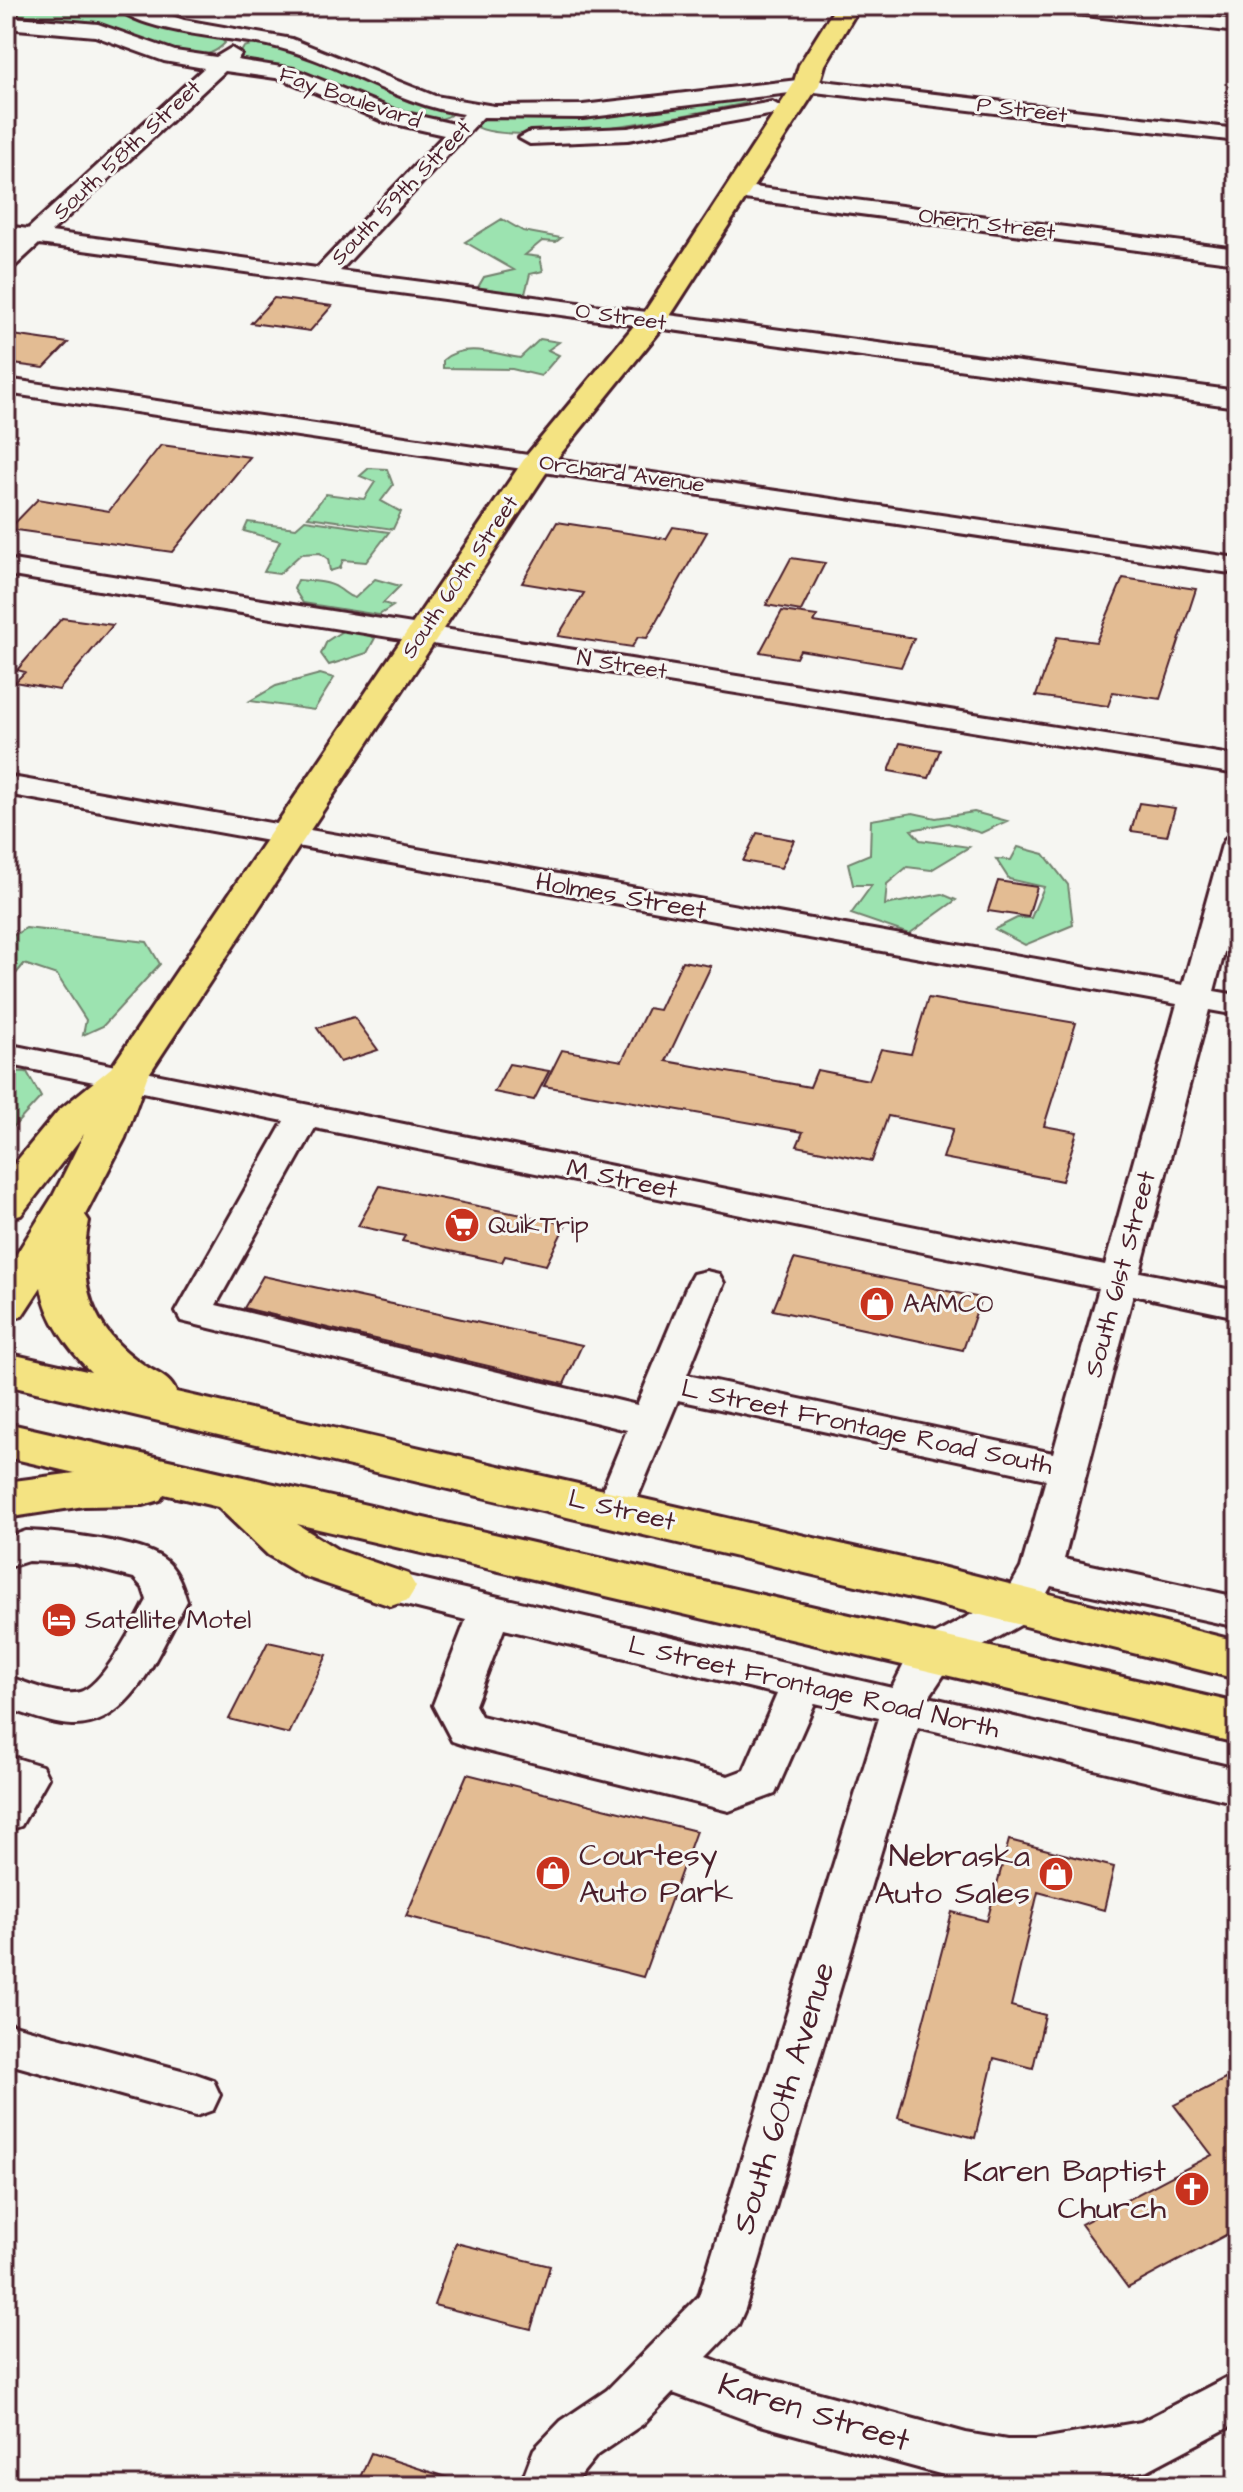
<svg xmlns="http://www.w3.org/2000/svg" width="1243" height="2492" font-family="'Architects Daughter',sans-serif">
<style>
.green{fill:#9ce3b0;stroke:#73816e;stroke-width:2}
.building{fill:#e3bc93;stroke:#4a1f2b;stroke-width:2}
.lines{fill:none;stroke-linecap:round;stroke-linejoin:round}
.minor-casing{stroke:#4a1f2b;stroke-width:6}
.major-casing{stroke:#4a1f2b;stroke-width:6}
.minor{fill:#f6f6f2;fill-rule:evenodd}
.major{fill:#f4e382;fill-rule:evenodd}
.labels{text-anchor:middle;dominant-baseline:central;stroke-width:6;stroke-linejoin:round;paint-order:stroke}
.far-street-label{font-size:22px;fill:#4a1f2b;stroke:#f6f6f2}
.street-label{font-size:26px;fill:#4a1f2b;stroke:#f6f6f2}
.poi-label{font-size:26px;fill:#4a1f2b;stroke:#f6f6f2;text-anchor:start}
.near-poi-label{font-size:32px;fill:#4a1f2b;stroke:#f6f6f2;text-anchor:end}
.near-street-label{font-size:32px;fill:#4a1f2b;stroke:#f6f6f2}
</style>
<rect width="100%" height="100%" fill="#f6f6f2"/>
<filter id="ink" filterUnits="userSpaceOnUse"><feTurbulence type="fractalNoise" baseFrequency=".0125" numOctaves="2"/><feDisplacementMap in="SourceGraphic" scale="16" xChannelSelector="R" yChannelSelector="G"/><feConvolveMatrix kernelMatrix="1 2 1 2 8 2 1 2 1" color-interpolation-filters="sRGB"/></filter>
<g filter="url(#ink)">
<path class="green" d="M 6,6 L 107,6 L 132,17 L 220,37 L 225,43 C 191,79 136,30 99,24 C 68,19 37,19 6,17 Z
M 254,44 L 298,51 L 386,90 L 451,111 L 451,115 C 415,136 330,82 293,70 C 275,64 255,65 238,57 L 244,47 Z
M 753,96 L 747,103 C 697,113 507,153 470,123 L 473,117 Z
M 502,219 L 523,231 L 561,238 L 556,242 L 542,241 L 525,255 L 540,257 L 543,271 L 530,274 L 525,294 L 477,289 L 484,277 L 514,270 L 465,242 Z
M 540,339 L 559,342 L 548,350 L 559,355 L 541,376 L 512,369 L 443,368 L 443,360 C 464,342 496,354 520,358 Z
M 369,468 L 387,469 L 393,485 L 381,501 L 401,512 L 393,529 L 308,517 L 326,494 L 364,499 L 375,482 L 360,476 Z
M 305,520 L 389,532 L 366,562 L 343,560 L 340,568 L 330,571 L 328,559 L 320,553 L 301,554 L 279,574 L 264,572 L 280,541 L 244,531 L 248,522 L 296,528 Z
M 375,579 L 400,586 L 383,603 L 393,606 L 379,615 L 303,603 L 294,589 L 298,580 C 310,581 328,581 338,588 C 345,592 346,596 355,598 Z
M 347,628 L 375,638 L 367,653 L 329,665 L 321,654 L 327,641 Z
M 320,674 L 334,678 L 314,710 L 250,701 L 276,686 Z
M 974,812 L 1007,821 L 981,833 L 948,823 L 911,830 L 920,840 L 969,847 L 931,870 L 907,867 L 887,884 L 885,905 L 942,894 L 956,900 L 909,934 L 851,914 L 872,885 L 853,885 L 848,863 L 870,854 L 871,820 L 913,813 L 936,818 Z
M 1018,847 L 1044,854 L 1068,885 L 1073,925 L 1025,945 L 995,929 L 1017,918 L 1031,918 L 1044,887 L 1009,879 L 996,859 L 1011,860 Z
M 26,928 L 147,942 L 160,964 L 103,1026 L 83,1035 L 86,1020 L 57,975 L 24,964 L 6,986 L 6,940 Z
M 6,1071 L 27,1072 L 41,1097 L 6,1135 Z"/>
<path class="building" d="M 274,298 L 332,306 L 310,331 L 251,323 Z
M 6,334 L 68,343 L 44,368 L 6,363 Z
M 161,445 L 250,457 L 172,552 L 9,529 L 38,499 L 109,511 Z
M 557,522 L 666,539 L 673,527 L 707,532 L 647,638 L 638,637 L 632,647 L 558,636 L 584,593 L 522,583 Z
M 791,558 L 825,563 L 801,611 L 766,605 Z
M 1123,578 L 1196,589 L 1160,699 L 1113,692 L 1108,706 L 1036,696 L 1057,637 L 1096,642 Z
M 782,611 L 817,616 L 814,622 L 914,638 L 901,667 L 800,650 L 796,658 L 760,652 Z
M 62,618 L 113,625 L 59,690 L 15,682 L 25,672 L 17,670 Z
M 900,743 L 940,750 L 929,778 L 889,771 Z
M 1139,803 L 1175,808 L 1167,836 L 1131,831 Z
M 757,833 L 794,840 L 781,868 L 743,861 Z
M 998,881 L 1037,887 L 1028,917 L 988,911 Z
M 682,961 L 711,966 L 666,1061 L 810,1087 L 817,1070 L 869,1080 L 881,1049 L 911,1054 L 928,998 L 1076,1023 L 1044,1126 L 1077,1132 L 1062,1181 L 943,1158 L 953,1129 L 888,1116 L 872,1161 L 797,1146 L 803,1132 L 544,1086 L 562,1050 L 622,1061 L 648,1008 L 659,1010 Z
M 354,1017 L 378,1050 L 340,1062 L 317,1028 Z
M 509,1064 L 549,1071 L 534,1100 L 494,1092 Z
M 380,1186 L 566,1224 L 546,1265 L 505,1256 L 502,1262 L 402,1241 L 405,1236 L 358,1226 Z
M 794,1259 L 981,1298 L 963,1350 L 773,1310 Z
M 263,1276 L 582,1345 L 564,1384 L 244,1308 Z
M 268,1642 L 327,1655 L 289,1734 L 229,1719 Z
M 467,1774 L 696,1831 L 643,1977 L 406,1916 Z
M 1009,1840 L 1114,1867 L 1104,1910 L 1038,1892 L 1011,2006 L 1045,2015 L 1033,2068 L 994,2058 L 975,2138 L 898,2118 L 952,1912 L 987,1921 Z
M 1237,2073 L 1237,2229 L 1128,2288 L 1081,2224 L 1212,2155 L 1174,2105 Z
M 456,2243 L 550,2266 L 531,2329 L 434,2305 Z
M 371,2453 L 455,2480 L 454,2486 L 356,2486 Z"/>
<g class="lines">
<defs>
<path id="minor" d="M 116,6 L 142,6 L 184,20 L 292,39 L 435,96 L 494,106 L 583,105 L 806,79 L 1237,129 L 1237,141 L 806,91 L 583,118 L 483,117 L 340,271 L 1237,391 L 1237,407 L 39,244 L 14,267 L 6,269 L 6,250 L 15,241 L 6,240 L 6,226 L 28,229 L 204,68 L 164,61 L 95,36 L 6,28 L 6,16 L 98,24 L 175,51 L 216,57 L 231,48 L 241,54 L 237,60 L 294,69 L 397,111 L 454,124 L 464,114 C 394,104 337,60 268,45 C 233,38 138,32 116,6 ZM 225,71 L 283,79 L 382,121 L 444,135 L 317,268 L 51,232 Z
M 1048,6 L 1112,6 L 1237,20 L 1237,32 L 1058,12 Z
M 772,102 L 783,108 L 780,113 L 628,140 L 530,144 L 519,138 L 530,132 L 628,128 Z
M 737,185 L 1237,249 L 1237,263 L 729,197 L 726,192 Z
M 6,379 L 1237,558 L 1237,574 L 6,393 Z
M 6,559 L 1237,756 L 1237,774 L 6,575 Z
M 6,776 L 1183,985 L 1222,845 L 1226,838 L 1237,836 L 1237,903 L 1214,991 L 1237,995 L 1237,1015 L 1209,1010 L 1140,1272 L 1237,1291 L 1237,1317 L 1133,1295 L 1064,1559 L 1237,1597 L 1237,1627 L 1051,1586 L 1033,1618 L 951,1664 L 929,1697 L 1237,1769 L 1237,1803 L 918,1727 L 745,2309 L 738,2325 L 707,2357 L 757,2376 L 966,2433 L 1007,2440 L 1036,2440 L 1141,2422 L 1237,2372 L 1237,2423 L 1148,2470 L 1058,2486 L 984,2486 L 757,2424 L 673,2393 L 643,2424 L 597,2455 L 572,2486 L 520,2486 L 534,2449 L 561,2421 L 607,2390 L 699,2296 L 879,1718 L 815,1703 L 775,1794 L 729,1811 L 467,1746 L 452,1741 L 433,1705 L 466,1620 L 377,1598 L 371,1587 L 377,1576 L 391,1572 L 892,1688 L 907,1658 L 921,1642 L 1005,1596 L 1021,1568 L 1046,1479 L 678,1400 L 629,1518 L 615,1522 L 601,1518 L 595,1508 L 627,1430 L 181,1321 L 176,1312 L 284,1121 L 6,1064 L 6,1044 L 1105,1265 L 1177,1004 L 6,794 ZM 315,1128 L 1099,1288 L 1053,1453 L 687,1375 L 724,1283 L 719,1274 L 706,1271 L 693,1274 L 688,1283 L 637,1405 L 216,1305 ZM 504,1629 L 777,1694 L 744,1770 L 728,1776 L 481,1716 L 475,1705 Z
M 26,1531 C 56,1532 139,1541 162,1558 C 177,1568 182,1585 187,1601 L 181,1612 C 157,1654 131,1727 72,1725 C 49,1724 27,1714 6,1708 L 6,1676 C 26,1682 59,1698 80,1692 C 104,1685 135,1622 147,1600 L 143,1588 L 134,1578 L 74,1563 L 28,1561 L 6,1568 L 6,1538 Z
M 6,1755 L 42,1766 L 48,1778 L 21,1826 L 6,1831 Z
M 6,2023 L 196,2074 L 213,2080 L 220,2095 L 213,2110 L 196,2116 L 6,2063 Z"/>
<path id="major" d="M 836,6 L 860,6 L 825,65 L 819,85 L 663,327 L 550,467 L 147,1077 L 125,1138 L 85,1215 L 89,1221 C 76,1282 91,1330 144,1365 C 157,1374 170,1377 176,1392 L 941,1567 L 1237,1641 L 1237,1679 L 941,1605 L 6,1385 L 6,1353 L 91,1372 C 68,1348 47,1321 41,1287 L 22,1316 L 6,1320 L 6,1271 L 53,1196 L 84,1134 L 21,1215 L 6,1219 L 6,1174 L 58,1111 L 111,1068 L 527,455 L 642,316 L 793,85 L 799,65 Z
M 6,1423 L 1237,1703 L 1237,1743 L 297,1524 L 338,1550 L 408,1574 L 416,1587 L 408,1600 L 391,1606 L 303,1576 L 268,1555 L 218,1507 L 164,1494 L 160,1500 L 143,1505 L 84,1506 L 6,1518 L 6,1482 L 75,1473 L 6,1457 Z"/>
</defs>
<use href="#minor" class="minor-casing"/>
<use href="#major" class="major-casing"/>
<use href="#minor" class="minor"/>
<use href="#major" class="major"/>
</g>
</g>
<defs>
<symbol id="supermarket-disc" viewBox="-11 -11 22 22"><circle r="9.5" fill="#c8321e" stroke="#f6f6f2"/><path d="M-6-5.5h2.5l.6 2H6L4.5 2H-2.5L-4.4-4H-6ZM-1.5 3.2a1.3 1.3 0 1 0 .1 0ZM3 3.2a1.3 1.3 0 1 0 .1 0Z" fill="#fff"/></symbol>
<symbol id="shop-disc" viewBox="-11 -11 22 22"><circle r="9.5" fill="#c8321e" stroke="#f6f6f2"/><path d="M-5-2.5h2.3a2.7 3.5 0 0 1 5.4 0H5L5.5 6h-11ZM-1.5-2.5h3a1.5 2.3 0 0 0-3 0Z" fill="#fff"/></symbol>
<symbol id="hotel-disc" viewBox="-11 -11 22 22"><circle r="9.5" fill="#c8321e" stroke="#f6f6f2"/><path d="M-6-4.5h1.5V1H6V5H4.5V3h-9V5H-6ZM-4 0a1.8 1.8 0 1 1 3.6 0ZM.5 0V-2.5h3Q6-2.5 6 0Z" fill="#fff"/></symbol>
<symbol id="church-disc" viewBox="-11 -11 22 22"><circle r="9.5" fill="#c8321e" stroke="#f6f6f2"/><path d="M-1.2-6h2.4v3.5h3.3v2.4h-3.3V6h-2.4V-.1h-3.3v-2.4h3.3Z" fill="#fff"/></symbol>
</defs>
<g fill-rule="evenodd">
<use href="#supermarket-disc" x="442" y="1205" width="40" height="40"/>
<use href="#shop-disc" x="857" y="1284" width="40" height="40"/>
<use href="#hotel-disc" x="39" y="1600" width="40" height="40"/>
<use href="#shop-disc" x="533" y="1853" width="40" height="40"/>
<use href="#shop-disc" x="1036" y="1854" width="40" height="40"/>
<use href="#church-disc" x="1172" y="2169" width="40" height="40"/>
</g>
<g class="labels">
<g class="far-street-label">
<text transform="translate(350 98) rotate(19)">Fay Boulevard</text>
<text transform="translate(1022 110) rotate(7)">P Street</text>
<text transform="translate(127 150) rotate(-43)">South 58th Street</text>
<text transform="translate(401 193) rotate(-46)">South 59th Street</text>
<text transform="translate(987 224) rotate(7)">Ohern Street</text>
<text transform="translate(621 317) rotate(8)">O Street</text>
<text transform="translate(622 474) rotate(8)">Orchard Avenue</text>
<text transform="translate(460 577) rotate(-56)">South 60th Street</text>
<text transform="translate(622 665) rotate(9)">N Street</text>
</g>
<g class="street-label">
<text transform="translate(621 896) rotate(10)">Holmes Street</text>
<text transform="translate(622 1179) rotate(12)">M Street</text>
<text transform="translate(1120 1274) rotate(-75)">South 61st Street</text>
<text transform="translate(867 1427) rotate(12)">L Street Frontage Road South</text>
<text transform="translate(622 1510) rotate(13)">L Street</text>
<text transform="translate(814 1687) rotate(13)">L Street Frontage Road North</text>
</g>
<g class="poi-label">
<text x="488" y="1225">QuikTrip</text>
<text x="903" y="1304">AAMCO</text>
<text x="85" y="1620">Satellite Motel</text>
</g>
<g class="near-poi-label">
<text x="579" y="1855" text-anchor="start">Courtesy<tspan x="579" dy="37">Auto Park</tspan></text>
<text x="1030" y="1856">Nebraska<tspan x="1030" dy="37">Auto Sales</tspan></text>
<text x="1166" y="2171">Karen Baptist<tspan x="1166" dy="37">Church</tspan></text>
</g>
<g class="near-street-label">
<text transform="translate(784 2098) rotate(-73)">South 60th Avenue</text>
<text transform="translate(814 2413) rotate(17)">Karen Street</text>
</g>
</g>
<rect width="1243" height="2492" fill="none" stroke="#f6f6f2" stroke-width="32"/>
<rect x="16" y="16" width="1211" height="2460" fill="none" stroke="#4a1f2b" stroke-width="3" filter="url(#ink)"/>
</svg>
